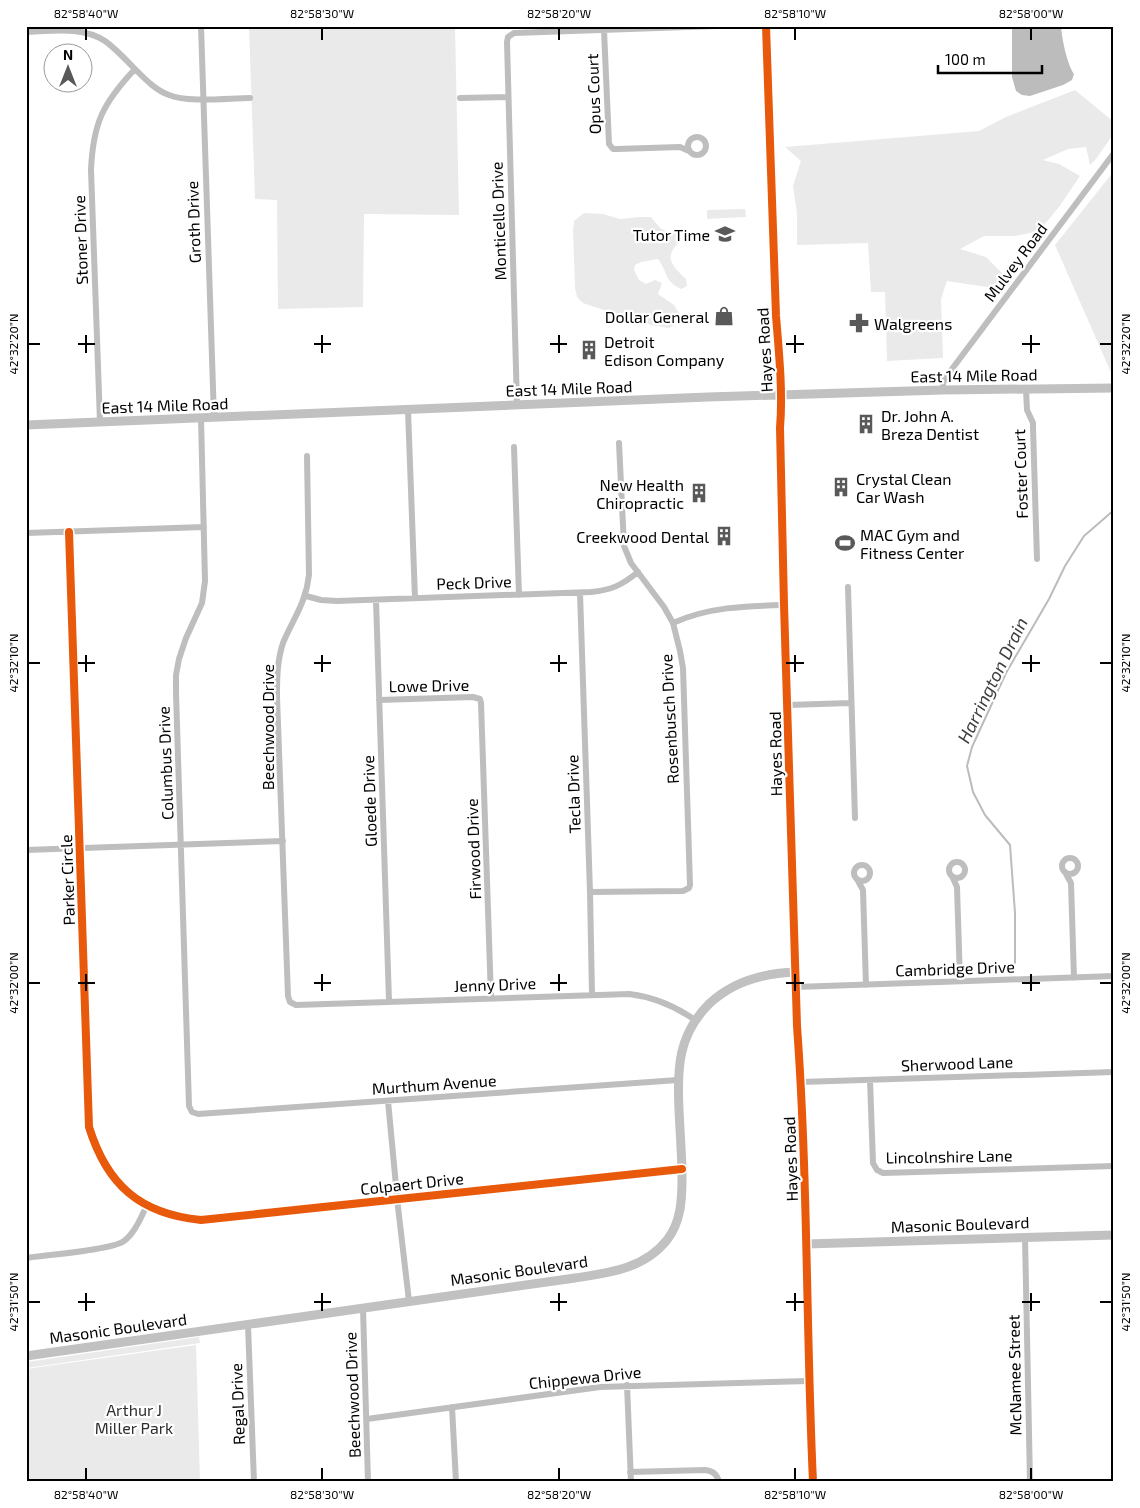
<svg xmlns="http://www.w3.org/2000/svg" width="1140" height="1508" font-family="'Exo 2',sans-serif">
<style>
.green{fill:#eaeaea}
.water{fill:#bcbcbc}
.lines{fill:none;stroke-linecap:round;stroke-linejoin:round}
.stream{stroke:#bcbcbc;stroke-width:2}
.street{stroke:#bebebe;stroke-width:6}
.secondary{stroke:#c1c1c1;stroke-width:9}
.cycleway-casing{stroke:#fff;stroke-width:11}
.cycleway{stroke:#e8590c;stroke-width:8}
.ticks{fill:none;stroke:#000;stroke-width:2}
.labels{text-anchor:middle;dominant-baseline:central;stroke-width:4.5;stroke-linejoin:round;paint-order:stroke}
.street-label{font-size:16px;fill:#000;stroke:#fff}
.poi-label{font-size:16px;fill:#000;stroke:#fff;text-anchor:start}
.park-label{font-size:16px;fill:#2f2f2f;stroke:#fff}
.water-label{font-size:18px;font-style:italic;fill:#404040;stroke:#fff}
.neatline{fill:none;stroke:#000;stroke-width:2}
.ticks-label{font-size:12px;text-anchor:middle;fill:#000}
</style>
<rect width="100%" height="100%" fill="#fff"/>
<path class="green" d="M 249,26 L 455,26 L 459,215 L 364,214 L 363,307 L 278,309 L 277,200 L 255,199 Z
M 1075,90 L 1114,122 L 1114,133 L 1096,159 L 1090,165 L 1086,147 L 1068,149 L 1043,160 L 1059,164 L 1080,176 L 1059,207 L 1039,231 L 1015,236 L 984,236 L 960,249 L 986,257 L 1007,278 L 987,287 L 947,281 L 941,299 L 943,358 L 887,361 L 885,292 L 871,292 L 868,243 L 797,245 L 797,213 L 793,186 L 801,161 L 785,147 L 979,131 L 1006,117 Z
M 1114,171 L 1114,377 L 1113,377 L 1055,245 Z
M 745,209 L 746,217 L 707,219 L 707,210 Z
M 584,213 L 603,214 L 620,219 L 640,217 L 651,217 L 661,229 L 679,235 L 681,240 C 663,257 671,265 686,279 L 687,286 L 681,289 C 663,280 668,272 658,259 L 641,262 L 635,265 L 634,270 L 639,280 L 646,284 L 655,280 L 662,283 L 658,294 L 674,305 L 680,315 L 677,324 L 669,328 L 624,320 L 604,310 L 583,303 L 577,297 L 575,288 L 573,230 L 574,221 Z
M 199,1337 L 200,1343 L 27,1368 L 27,1362 Z
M 196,1345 L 200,1482 L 26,1482 L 26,1369 Z"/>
<path class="water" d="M 1012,26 L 1061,26 C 1062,39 1067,64 1074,74 L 1072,80 L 1063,85 L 1030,96 L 1022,95 L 1016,91 L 1012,77 Z"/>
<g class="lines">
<path class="stream" d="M 1015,963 L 1015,913 L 1010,845 L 985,815 L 973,792 L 967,766 L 972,747 L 1006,673 L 1049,599 L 1065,566 L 1084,536 L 1114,510"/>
<path class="street" d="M 201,26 L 214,418
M 604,30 L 609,144 L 613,149 L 617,149 L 680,147 L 689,151
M 26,32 C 52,31 83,26 105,41 C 116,49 124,58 133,67 C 144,78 155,90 169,95 C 188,103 229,98 250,98
M 460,98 L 508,97
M688 146a9 9 0 1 1 18 0a9 9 0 1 1-18 0Z
M 1026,389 L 1027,410 L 1033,423 L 1033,427 L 1037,559
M 943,390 L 943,383 L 946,377 L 1114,153
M 517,405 L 507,42 L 508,37 L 514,33 L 716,26
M 408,410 L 415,598
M 201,418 L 205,581 L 202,603 L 186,638 L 179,659 L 176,675 L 176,693 L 189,1106 L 192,1112 L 198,1114 L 678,1080
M 100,422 L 91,170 C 93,123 103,103 135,69
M 514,447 L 519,595
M 307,456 L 309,575 C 306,603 293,619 283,643 C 277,661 277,679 277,697 L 288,996 L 290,1002 L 296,1005 L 629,994 C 654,997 675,1006 695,1020
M 69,532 L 89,1127 C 107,1185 140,1214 201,1220 L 682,1169
M 26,533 L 204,527
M 848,587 L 855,818
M 580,593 L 590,892 L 592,994
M 306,596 L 321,600 L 337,601 L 591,592 C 612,590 622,585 638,572
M 376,600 L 389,1001
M 673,623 C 708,607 745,606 784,605
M 379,700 L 473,697 L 480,699 L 481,703 L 491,998
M 788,705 L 851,703
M 26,850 L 283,841
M1062 866a8 8 0 1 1 16 0a8 8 0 1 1-16 0Z
M949 870a8 8 0 1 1 16 0a8 8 0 1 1-16 0Z
M854 873a8 8 0 1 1 16 0a8 8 0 1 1-16 0Z
M 1065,872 L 1071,883 L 1074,978
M 952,876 L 957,887 L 960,981
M 857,879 L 863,890 L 866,985
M 590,892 L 683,891 L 689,888 L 690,885 L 683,668 L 680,651 L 673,623 L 664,607 L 631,563 L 624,546 L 619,443
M 796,987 L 1114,976
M 870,1080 L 873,1163 L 877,1170 L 883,1173 L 1114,1166
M 801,1082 L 1114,1072
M 388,1101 L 398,1207 L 409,1301
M 1025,1237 L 1030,1482
M 26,1258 C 45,1255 113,1250 124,1241 C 135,1233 141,1217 147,1205
M 363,1308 L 368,1482
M 248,1325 L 254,1482
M 627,1385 L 631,1482
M 452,1407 L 456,1482
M 367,1419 L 600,1387 L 808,1381
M 630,1472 L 705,1470 C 713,1471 717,1474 719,1482"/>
<path class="secondary" d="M 766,26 L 776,316 C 779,353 783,392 780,428 L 784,605 L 797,1026 C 808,1177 806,1330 813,1482
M 26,425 L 708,397 L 943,390 L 1114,388
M 806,1244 L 1114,1235
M 26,1356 L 575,1278 C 609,1273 644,1269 667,1240 C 681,1222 682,1200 682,1178 C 682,1155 680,1133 679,1110 C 677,1068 678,1035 709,1004 C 733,981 764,973 796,972"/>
<defs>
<path id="cycleway" d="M 766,26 L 776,316 C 779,353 783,392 780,428 L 784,605 L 797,1026 C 808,1177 806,1330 813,1482
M 69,532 L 89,1127 C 107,1185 140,1214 201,1220 L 682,1169"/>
</defs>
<use href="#cycleway" class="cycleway-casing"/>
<use href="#cycleway" class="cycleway"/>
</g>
<path class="ticks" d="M 86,28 L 86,40M 322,28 L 322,40M 559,28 L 559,40M 795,28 L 795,40M 1031,28 L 1031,40M 86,335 L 86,353M 322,335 L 322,353M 559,335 L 559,353M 795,335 L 795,353M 1031,335 L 1031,353M 28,344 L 40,344M 78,344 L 95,344M 314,344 L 331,344M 550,344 L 567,344M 786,344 L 804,344M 1022,344 L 1040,344M 1100,344 L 1112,344M 86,655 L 86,672M 322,655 L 322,672M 559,655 L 559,672M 795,655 L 795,672M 1031,655 L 1031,672M 28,663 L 40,663M 78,663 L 95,663M 314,663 L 331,663M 550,663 L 567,663M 786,663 L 804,663M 1022,663 L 1040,663M 1100,663 L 1112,663M 86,974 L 86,991M 322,974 L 322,991M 559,974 L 559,991M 795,974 L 795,991M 1031,974 L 1031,991M 28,983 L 40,983M 78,983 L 95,983M 314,983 L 331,983M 550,983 L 567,983M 786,983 L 804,983M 1022,983 L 1040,983M 1100,983 L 1112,983M 86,1293 L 86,1311M 322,1293 L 322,1311M 559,1293 L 559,1311M 795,1293 L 795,1311M 1031,1293 L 1031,1311M 28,1302 L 40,1302M 78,1302 L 95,1302M 314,1302 L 331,1302M 550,1302 L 567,1302M 786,1302 L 804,1302M 1022,1302 L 1040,1302M 1100,1302 L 1112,1302M 86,1468 L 86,1480M 322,1468 L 322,1480M 559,1468 L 559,1480M 795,1468 L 795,1480M 1031,1468 L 1031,1480"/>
<defs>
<symbol id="school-bare" viewBox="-9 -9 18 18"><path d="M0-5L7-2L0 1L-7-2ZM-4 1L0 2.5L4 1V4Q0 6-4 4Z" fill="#595959" stroke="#fff" stroke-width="2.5" paint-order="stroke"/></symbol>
<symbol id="shop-bare" viewBox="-9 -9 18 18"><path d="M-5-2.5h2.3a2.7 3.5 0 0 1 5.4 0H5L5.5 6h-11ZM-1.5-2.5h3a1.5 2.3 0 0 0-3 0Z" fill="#595959" stroke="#fff" stroke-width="2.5" paint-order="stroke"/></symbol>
<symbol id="pharmacy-bare" viewBox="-9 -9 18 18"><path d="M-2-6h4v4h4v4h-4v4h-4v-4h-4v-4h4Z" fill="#595959" stroke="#fff" stroke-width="2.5" paint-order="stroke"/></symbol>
<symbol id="building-bare" viewBox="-9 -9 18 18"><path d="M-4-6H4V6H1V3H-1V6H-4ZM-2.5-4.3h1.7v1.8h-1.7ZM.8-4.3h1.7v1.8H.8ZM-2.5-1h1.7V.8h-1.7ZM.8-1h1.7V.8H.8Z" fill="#595959" stroke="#fff" stroke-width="2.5" paint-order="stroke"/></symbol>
<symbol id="stadium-bare" viewBox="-9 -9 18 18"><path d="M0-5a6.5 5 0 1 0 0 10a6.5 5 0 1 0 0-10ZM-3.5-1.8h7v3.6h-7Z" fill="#595959" stroke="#fff" stroke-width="2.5" paint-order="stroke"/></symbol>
</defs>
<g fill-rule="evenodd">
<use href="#school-bare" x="711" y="220" width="28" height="28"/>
<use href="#shop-bare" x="710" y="302" width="28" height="28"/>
<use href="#pharmacy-bare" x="845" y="309" width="28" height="28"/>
<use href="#building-bare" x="575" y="336" width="28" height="28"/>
<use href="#building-bare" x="852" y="410" width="28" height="28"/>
<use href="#building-bare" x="827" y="473" width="28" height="28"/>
<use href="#building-bare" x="685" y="479" width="28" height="28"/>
<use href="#building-bare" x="710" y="522" width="28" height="28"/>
<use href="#stadium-bare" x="831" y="529" width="28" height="28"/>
</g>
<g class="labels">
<g class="street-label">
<text transform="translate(593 94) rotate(-92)">Opus Court</text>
<text transform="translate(498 221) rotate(-92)">Monticello Drive</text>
<text transform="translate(193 222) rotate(-92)">Groth Drive</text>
<text transform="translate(80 240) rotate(-92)">Stoner Drive</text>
<text transform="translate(1015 262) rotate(-53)">Mulvey Road</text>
<text transform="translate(764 350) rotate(-93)">Hayes Road</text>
<text transform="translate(974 375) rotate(-1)">East 14 Mile Road</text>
<text transform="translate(569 388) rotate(-2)">East 14 Mile Road</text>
<text transform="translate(165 405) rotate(-2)">East 14 Mile Road</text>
<text transform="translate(1020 474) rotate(-92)">Foster Court</text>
<text transform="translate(474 582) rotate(-2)">Peck Drive</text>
<text transform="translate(429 685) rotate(-1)">Lowe Drive</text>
<text transform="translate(669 719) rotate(-93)">Rosenbusch Drive</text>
<text transform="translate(267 727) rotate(-90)">Beechwood Drive</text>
<text transform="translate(775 754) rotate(-91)">Hayes Road</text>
<text transform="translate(165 763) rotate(-92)">Columbus Drive</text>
<text transform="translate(573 794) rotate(-92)">Tecla Drive</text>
<text transform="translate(369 801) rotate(-92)">Gloede Drive</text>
<text transform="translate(473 849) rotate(-92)">Firwood Drive</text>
<text transform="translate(67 880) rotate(-92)">Parker Circle</text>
<text transform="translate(955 968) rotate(-2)">Cambridge Drive</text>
<text transform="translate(495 984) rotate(-2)">Jenny Drive</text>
<text transform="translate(957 1063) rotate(-2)">Sherwood Lane</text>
<text transform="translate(434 1084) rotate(-4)">Murthum Avenue</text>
<text transform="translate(949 1156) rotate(-1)">Lincolnshire Lane</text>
<text transform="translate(790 1159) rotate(-92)">Hayes Road</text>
<text transform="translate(412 1183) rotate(-6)">Colpaert Drive</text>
<text transform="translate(960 1224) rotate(-2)">Masonic Boulevard</text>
<text transform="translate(519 1270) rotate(-8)">Masonic Boulevard</text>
<text transform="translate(118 1328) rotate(-8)">Masonic Boulevard</text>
<text transform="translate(1014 1375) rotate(-91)">McNamee Street</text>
<text transform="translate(585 1377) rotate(-6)">Chippewa Drive</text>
<text transform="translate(352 1395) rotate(-92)">Beechwood Drive</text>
<text transform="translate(237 1404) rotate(-92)">Regal Drive</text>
</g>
<g class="poi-label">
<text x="710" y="234" text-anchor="end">Tutor Time</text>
<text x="709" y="316" text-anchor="end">Dollar General</text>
<text x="874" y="323">Walgreens</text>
<text x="604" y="341">Detroit<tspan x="604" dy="18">Edison Company</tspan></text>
<text x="881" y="415">Dr. John A.<tspan x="881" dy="18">Breza Dentist</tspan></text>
<text x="856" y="478">Crystal Clean<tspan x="856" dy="18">Car Wash</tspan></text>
<text x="684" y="484" text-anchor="end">New Health<tspan x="684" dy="18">Chiropractic</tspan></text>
<text x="860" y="534">MAC Gym and<tspan x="860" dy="18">Fitness Center</tspan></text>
<text x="709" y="536" text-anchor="end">Creekwood Dental</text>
</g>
<g class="park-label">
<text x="134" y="1409">Arthur J<tspan x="134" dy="18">Miller Park</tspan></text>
</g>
<g class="water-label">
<text transform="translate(992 680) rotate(-64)">Harrington Drain</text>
</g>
</g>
<rect width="1140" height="1508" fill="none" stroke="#ffffff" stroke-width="55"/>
<g transform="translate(68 68)"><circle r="24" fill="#ffffff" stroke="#999999"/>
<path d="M0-4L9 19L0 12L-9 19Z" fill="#595959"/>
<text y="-8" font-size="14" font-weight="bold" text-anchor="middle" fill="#000000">N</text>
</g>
<path d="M938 65v8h104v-8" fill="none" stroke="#000000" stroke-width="2.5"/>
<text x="945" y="65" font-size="15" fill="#000000" stroke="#ffffff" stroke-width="4" paint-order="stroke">100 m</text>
<rect x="28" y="28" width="1084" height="1452" class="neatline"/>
<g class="ticks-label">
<text x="86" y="18">82°58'40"W</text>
<text x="322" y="18">82°58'30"W</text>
<text x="559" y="18">82°58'20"W</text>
<text x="795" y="18">82°58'10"W</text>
<text x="1031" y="18">82°58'00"W</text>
<text transform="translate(14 344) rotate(-90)" y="4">42°32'20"N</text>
<text transform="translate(1126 344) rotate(-90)" y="4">42°32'20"N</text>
<text transform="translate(14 663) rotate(-90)" y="4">42°32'10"N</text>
<text transform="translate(1126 663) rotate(-90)" y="4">42°32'10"N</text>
<text transform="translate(14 983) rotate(-90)" y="4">42°32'00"N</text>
<text transform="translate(1126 983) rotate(-90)" y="4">42°32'00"N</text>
<text transform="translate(14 1302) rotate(-90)" y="4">42°31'50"N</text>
<text transform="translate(1126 1302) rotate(-90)" y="4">42°31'50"N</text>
<text x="86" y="1499">82°58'40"W</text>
<text x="322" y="1499">82°58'30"W</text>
<text x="559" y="1499">82°58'20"W</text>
<text x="795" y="1499">82°58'10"W</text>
<text x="1031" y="1499">82°58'00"W</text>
</g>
</svg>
